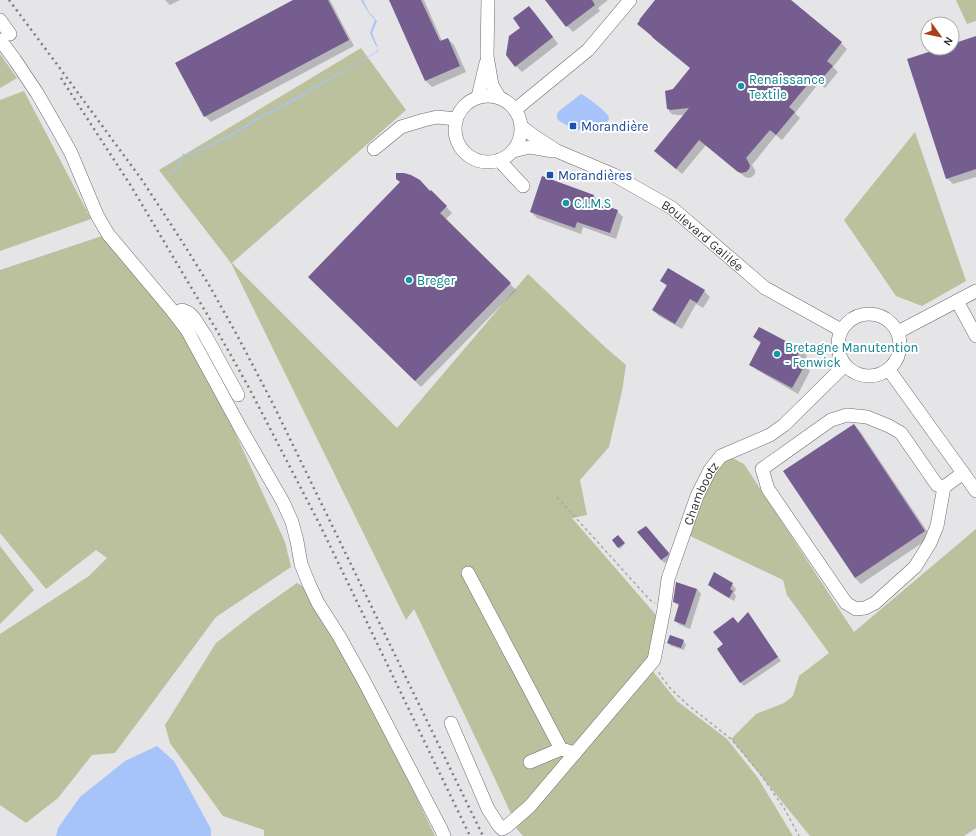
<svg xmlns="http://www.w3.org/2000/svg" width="976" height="836" font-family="Karla,sans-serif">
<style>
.green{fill:#bbc19c}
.water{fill:#a6c3fa}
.shadow{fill:#0003}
.building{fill:#765d90}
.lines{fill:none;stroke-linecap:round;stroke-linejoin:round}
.minor-casing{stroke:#6c6b6e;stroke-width:14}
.path{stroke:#a8a7aa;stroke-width:1.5;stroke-dasharray:3 3;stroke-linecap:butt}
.minor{stroke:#fff;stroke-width:13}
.rail{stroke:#7c7b7d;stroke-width:2.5;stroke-dasharray:2 4;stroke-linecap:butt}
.culture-dot{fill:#0f9aa8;stroke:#fff;stroke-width:1.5}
.transit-dot{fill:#1a4fb4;stroke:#fff;stroke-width:1.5}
.labels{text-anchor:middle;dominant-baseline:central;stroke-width:4;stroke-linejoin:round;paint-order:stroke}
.culture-label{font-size:13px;fill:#0d838f;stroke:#fff;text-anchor:start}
.transit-label{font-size:13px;fill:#164399;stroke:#fff;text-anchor:start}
.street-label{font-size:13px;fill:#333233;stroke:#fff}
</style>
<rect width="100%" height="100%" fill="#e5e4e7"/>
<path class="green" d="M 956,0 L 976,0 L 976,21 L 967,24 Z
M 361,48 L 406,110 L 232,263 L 397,428 L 528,274 L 605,347 L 626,365 L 622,391 L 609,447 L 580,480 L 587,515 L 572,518 L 656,615 L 649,656 L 624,689 L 513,818 L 488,764 L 414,609 L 406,620 L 231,263 L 159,170 Z
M 0,54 L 17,78 L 0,88 Z
M 24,91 L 91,219 L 0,251 L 0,100 Z
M 915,132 L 966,281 L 922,306 L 896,296 L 844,220 Z
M 108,234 L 195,345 L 285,542 L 291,567 L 216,617 L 115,753 L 92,755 L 58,798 L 26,823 L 0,805 L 0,634 L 89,576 L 107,558 L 96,550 L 46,589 L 0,533 L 0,270 Z
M 725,454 L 744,464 L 854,632 L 976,529 L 976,828 L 964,836 L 810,836 L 731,739 L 756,714 L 784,703 L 793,696 L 799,676 L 829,653 L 787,595 L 783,580 L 684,533 Z
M 0,546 L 34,590 L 0,624 Z
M 297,583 L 304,587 L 384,729 L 435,836 L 264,836 L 264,830 L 223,816 L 170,743 L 165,725 L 216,643 L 253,614 Z
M 651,669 L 677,701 L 727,739 L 758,778 L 793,836 L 523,836 L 516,828 Z"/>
<path class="water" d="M 361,0 L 363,0 L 369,12 L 377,21 L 372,33 L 378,48 L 377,52 L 290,103 L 260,118 L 233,135 L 191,155 L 184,155 L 177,169 L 165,178 L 177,167 L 183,153 L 184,155 L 193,153 L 237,131 L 255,119 L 281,106 L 376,52 L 378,48 L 375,44 L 370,33 L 375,20 L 368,12 Z
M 581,94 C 586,96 609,113 609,118 C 608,124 601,130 597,133 C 583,132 568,128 557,119 L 557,114 L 559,111 Z
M 157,746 L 174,761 L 211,829 L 211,836 L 56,836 L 58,828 L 80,797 L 125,761 Z"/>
<path class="shadow" d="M 165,0 L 180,0 L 170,5 Z
M 295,0 L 330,0 L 354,46 L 211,122 L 205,116 Z
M 390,0 L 424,0 L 442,41 L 448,39 L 454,45 L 466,72 L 432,87 L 426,81 Z
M 547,0 L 608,0 L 598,8 L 600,11 L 573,32 L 567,26 Z
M 657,0 L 789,0 L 841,43 L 847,49 L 833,67 L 838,72 L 825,88 L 819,83 L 795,113 L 800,118 L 782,140 L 776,135 L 752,165 L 755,170 L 755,174 L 752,177 L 748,178 L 745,177 L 706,145 L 682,174 L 661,156 L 685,115 L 676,115 L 675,114 L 673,115 L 667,109 L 674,90 L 691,68 L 659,43 L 638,24 Z
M 529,7 L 535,13 L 558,44 L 522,72 L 516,66 L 521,28 Z
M 976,38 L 976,177 L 953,184 L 947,178 L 944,48 L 952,48 L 952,45 Z
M 431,191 L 452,213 L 445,220 L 516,290 L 421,387 L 309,277 Z
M 593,195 L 599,201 L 598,204 L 617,211 L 623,217 L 616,239 L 583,227 L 581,234 L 537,218 L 531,212 Z
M 661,281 L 704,291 L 710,297 L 703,308 L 696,304 L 682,329 L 659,316 L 653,310 L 667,286 Z
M 754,337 L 801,350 L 807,356 L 802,364 L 810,371 L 798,394 L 757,370 L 751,364 L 761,344 Z
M 854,425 L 860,431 L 931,537 L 861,584 L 855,578 Z
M 650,531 L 672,558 L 665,563 L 661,560 Z
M 618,536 L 625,544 L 620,549 L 613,541 Z
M 677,583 L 697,589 L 701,594 L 690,629 L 680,625 L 675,621 L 679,606 L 674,602 Z
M 732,584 L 736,589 L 734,593 L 736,596 L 734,601 L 713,589 L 709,585 Z
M 751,617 L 781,661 L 744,686 L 741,683 L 718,649 L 725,645 L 733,618 L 738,624 Z
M 683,641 L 686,644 L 684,650 L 671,646 L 668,643 Z"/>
<path class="building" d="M 293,0 L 328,0 L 349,40 L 204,117 L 175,63 Z
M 389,0 L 421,0 L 440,41 L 448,38 L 460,66 L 425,81 Z
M 545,0 L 592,0 L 595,5 L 566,27 Z
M 655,0 L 791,0 L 842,42 L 827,61 L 833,66 L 818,83 L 813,78 L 789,107 L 795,112 L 776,135 L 770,130 L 746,158 L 749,163 L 750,166 L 749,169 L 746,172 L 741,173 L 738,172 L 699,140 L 676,169 L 654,151 L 689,108 L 670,110 L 669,109 L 667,109 L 665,91 L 673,89 L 690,68 L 652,37 L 652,36 L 637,24 L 640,20 L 639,20 Z
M 529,6 L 553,37 L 515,67 L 506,55 L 509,36 L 520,28 L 513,18 Z
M 976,36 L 976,169 L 946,179 L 907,59 L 941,48 L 952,48 L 952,44 Z
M 396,173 L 404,173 L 411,175 L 420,180 L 430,191 L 431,190 L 447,206 L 440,213 L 511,283 L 415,381 L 308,277 L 400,182 L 396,179 Z
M 542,176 L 594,195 L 592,201 L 618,210 L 610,233 L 577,222 L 575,228 L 530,212 Z
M 668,268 L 705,290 L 697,303 L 690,299 L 675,324 L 652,310 L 667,285 L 660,281 Z
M 759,327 L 801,349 L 795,360 L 805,365 L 792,388 L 749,365 L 761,342 L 753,337 Z
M 854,424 L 925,531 L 855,578 L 783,471 Z
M 646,526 L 669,553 L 668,555 L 661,560 L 637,532 Z
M 618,535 L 625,543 L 618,548 L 612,540 Z
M 714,572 L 733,583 L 730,589 L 733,591 L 729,598 L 708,585 Z
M 676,582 L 697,589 L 685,625 L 674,621 L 679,604 L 673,602 Z
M 748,612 L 778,657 L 740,683 L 717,649 L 723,644 L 713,632 L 733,617 L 738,623 Z
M 670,635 L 684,640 L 681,648 L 667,643 Z"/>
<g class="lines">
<defs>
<g id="minor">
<path d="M 488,0 L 487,56 L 492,85 L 499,97"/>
<path d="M 0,20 L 10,34"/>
<path d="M 0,40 L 15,60 L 37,93 L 56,126 L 71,153 L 97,215 L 108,234 L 171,309 L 187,330 L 241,429 L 283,502 L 292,522 L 297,541 L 301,564 L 309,584 L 318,603 L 339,636 L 364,681 L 441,829 L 444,836"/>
<circle cx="488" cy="129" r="33"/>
<path d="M 478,97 L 486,63"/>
<path d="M 516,109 L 588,50 L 630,0"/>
<path id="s1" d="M 522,127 L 531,134 L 557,151 L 614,175 L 672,208 L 765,288 L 841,330"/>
<path d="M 374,149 L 401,127 L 424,120 L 437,117 L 456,119"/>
<path d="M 513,151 L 530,147 L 553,151"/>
<path d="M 499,160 L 523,186"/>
<path d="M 957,301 L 976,336"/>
<path d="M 174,313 L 182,310 L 189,313 L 194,318 L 205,335 L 238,395"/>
<circle cx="869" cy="345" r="31"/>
<path d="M 898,332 L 976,291"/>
<path d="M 889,370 L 976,491"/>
<path d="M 944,487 L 937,485 L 901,433 L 889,426 L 867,417 L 847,415 L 831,420 L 762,469 L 768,489 L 846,603 L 856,609 L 865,608 L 875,603 L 915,567 L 930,543 L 937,526 L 944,487 L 963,473"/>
<path d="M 468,573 L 561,749 L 575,753"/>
<path id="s2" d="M 451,723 L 488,809 L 499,826 L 502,829 L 506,827 L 530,806 L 654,660 L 664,609 L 668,579 L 697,496 L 710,470 L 721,456 L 770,435 L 784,425 L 844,366"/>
<path d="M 530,762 L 561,749"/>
</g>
</defs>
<use href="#minor" class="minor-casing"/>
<path class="path" d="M 557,497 L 650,600 L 655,603
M 659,672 L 660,675 L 671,689 L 688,705 L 731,739 L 759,772 L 784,808 L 799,836"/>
<use href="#minor" class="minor"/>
<path class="rail" d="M 9,0 L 56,63 L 142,180 L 183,243 L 209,285 L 237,335 L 273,404 L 483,836
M 61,78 L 131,186 L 220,336 L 248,386 L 320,525 L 470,836"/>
</g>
<g class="culture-dot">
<circle cx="741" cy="86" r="4"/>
<circle cx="566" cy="203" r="4"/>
<circle cx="409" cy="280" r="4"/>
<circle cx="777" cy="354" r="4"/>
</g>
<g class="transit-dot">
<rect x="569" y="122" width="8" height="8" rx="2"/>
<rect x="546" y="171" width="8" height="8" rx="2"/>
</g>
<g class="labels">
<g class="culture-label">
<text x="749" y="79">Renaissance<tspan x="749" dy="15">Textile</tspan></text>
<text x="574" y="203">C.I.M.S</text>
<text x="417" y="280">Breger</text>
<text x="785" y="347">Bretagne Manutention<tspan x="785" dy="15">- Fenwick</tspan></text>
</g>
<g class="transit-label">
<text x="581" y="126">Morandière</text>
<text x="558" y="175">Morandières</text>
</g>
<g class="street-label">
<text stroke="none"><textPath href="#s1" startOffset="212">Boulevard Galilée</textPath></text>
<text stroke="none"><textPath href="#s2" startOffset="520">Chambootz</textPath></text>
</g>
</g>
<g transform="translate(940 36) rotate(123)"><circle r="19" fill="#ffffff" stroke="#adadad"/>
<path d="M0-3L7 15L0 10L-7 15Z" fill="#a7401b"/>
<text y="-6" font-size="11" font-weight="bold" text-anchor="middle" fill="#333233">N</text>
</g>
</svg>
